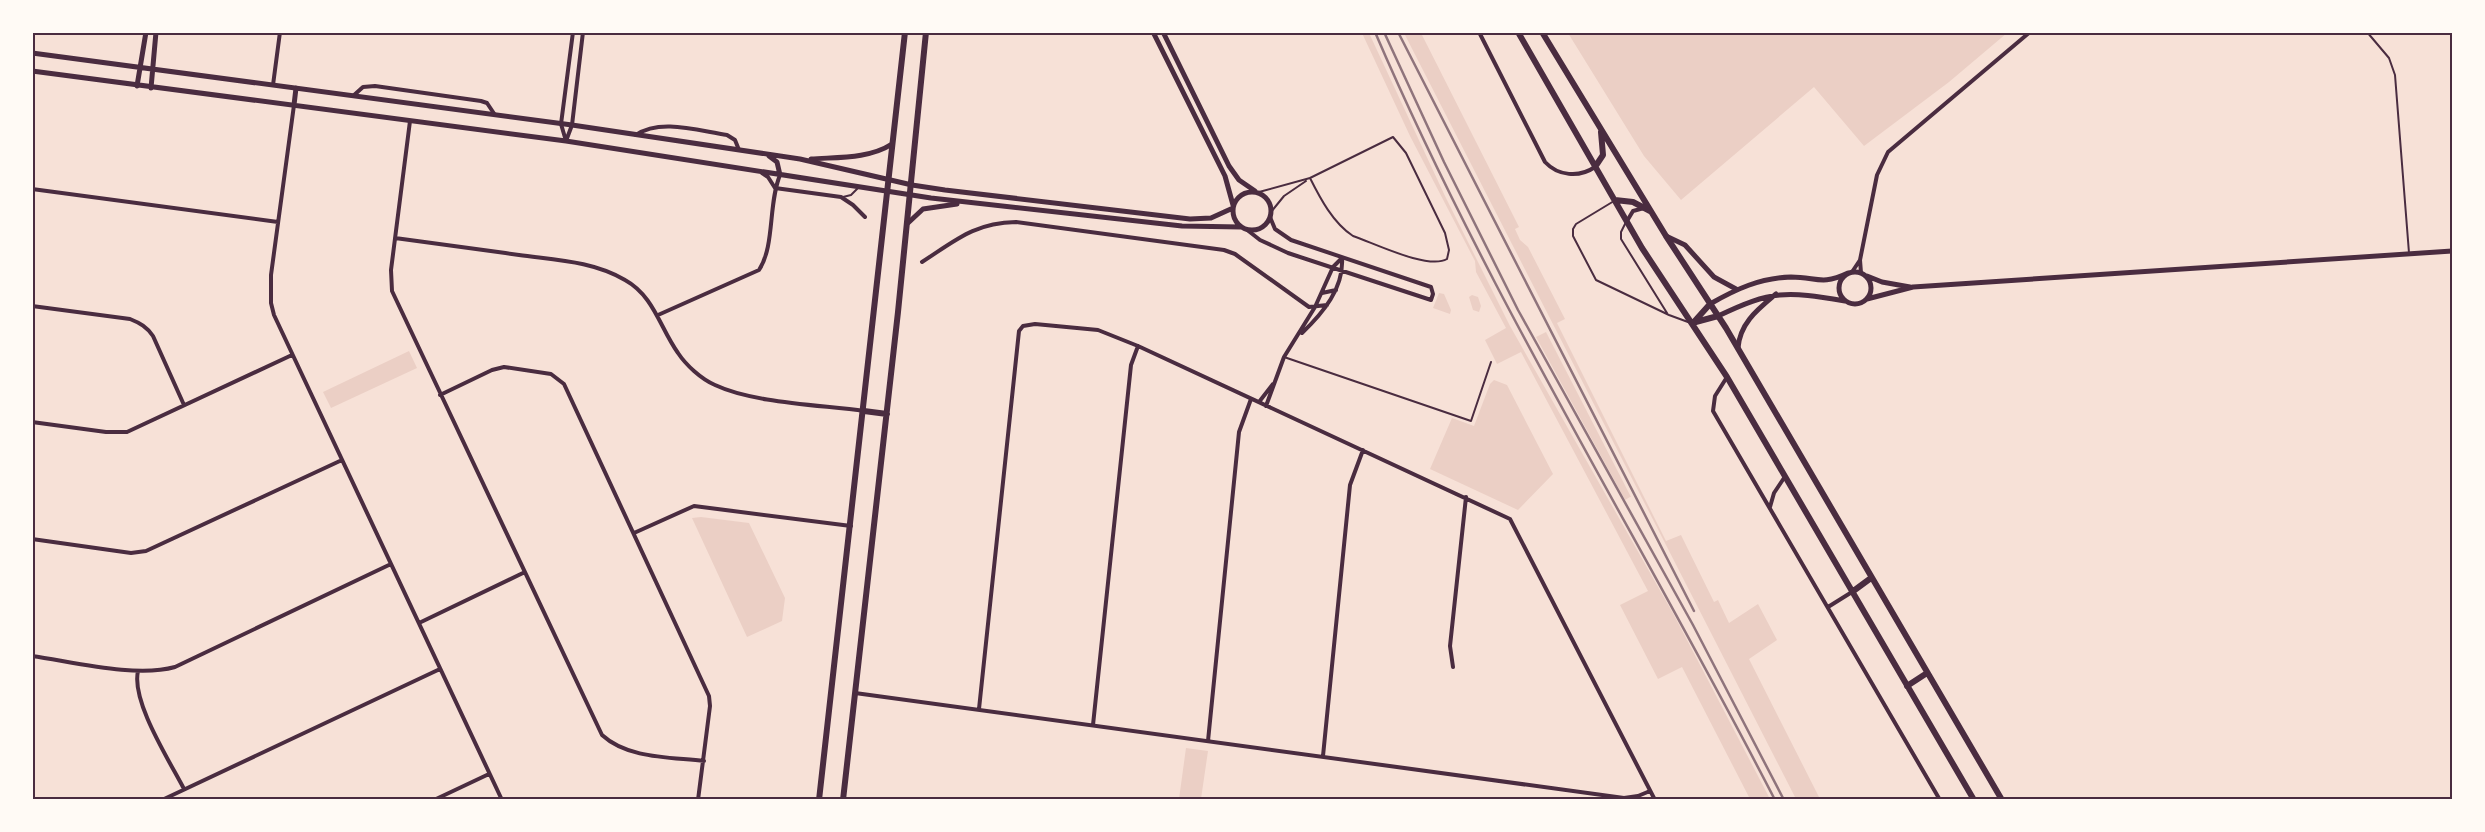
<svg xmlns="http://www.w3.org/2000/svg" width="2485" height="832" font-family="'Fira Sans',sans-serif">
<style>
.green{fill:#ebcfc5}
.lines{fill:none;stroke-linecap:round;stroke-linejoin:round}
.service{stroke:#4a2c40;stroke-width:2}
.minor{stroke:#4a2c40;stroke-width:4}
.tertiary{stroke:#4a2c40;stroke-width:5}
.primary{stroke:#4a2c40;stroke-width:6}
.trunk{stroke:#4a2c40;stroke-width:6}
.rail{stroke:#8f747c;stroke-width:2.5}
.neatline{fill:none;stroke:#4a2c40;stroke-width:2}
</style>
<rect width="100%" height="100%" fill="#f7e1d7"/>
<path class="green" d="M 1362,33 L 1369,33 L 1445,196 L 1510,326 L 1674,615 L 1770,799 L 1750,799 L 1682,667 L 1658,679 L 1620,605 L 1648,591 L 1521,352 L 1497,364 L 1485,340 L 1506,328 L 1476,272 L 1475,261 L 1410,136 Z
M 1404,33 L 1421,33 L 1519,227 L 1515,229 L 1520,240 L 1528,247 L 1565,319 L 1557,323 L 1666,541 L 1681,535 L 1714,602 L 1718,600 L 1729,623 L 1758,604 L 1777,640 L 1749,659 L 1820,799 L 1796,799 Z
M 1568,33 L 2007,33 L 1949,82 L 1864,146 L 1814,87 L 1681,200 L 1644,156 Z
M 1439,293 L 1444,294 L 1451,310 L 1450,314 L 1433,308 Z
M 1472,295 L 1478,297 L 1481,306 L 1479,312 L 1473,310 L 1469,297 Z
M 1546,332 L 1631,497 L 1630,497 L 1625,500 L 1536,337 Z
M 409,351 L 417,368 L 331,408 L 323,392 Z
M 1494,380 L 1507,385 L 1553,474 L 1518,510 L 1430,469 L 1452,418 L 1474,426 L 1490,384 Z
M 701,517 L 749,523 L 785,598 L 782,621 L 747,637 L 692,518 Z
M 1186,748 L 1208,751 L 1201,799 L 1179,799 Z"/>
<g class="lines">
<path class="service" d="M 2367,32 L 2389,58 L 2395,75 L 2409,253
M 1259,192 L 1310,178 L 1393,137 L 1406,153 L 1445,233 L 1449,250 L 1447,259 C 1428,270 1374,243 1353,236 C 1333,223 1320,198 1310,178
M 843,197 L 851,195 L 858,188
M 1614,201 L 1576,224 L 1573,229 L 1573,236 L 1596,280 L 1669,315 L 1688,322
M 1271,212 L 1284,196 L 1306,181
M 1626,222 L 1621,232 L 1621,239 L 1667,313
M 1284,357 L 1471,421 L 1491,362"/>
<path class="minor" d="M 1479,32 L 1545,162 C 1558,176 1579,178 1595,167
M 273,85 L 280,32
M 353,96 L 363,87 L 375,86 L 481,101 L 487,103 L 495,115
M 294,105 L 271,275 L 271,303 L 274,315 L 502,800
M 410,121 L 391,270 L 392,291 L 602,735 C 628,759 671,757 704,761
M 636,135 C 660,118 699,131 727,135 L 735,140 L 739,150
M 566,141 L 572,125 L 583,32
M 566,141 L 561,124 L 573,32
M 762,173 L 768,177 L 775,188
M 775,188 L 841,197 L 853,205 L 865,217
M 32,189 L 278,222
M 1627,221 L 1633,211 L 1644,208
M 1246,229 L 1260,240 L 1288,253 L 1431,300 L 1433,294 L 1431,287 L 1291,240 L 1275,229 L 1270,217
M 395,238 C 437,244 478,249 519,255 C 555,260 593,261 625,280 C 654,296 660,328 678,353 C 686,365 701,379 715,385 C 753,403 821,405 864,411
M 922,262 C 956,240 974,223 1016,222 L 1224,250 L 1235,254 L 1309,307 L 1327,305
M 1852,272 L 1860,260
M 1861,273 L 1860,260 L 1877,175 L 1888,152 L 2030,32
M 1322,293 L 1336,290
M 32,306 L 130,319 C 140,323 147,327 153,336 L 184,405
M 658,315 L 759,270 C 775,246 768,204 780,175
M 1302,333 C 1323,313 1344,288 1342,258
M 1727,377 L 1715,396 L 1713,411 L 1940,800
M 440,395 L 492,370 L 504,367 L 551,374 L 564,384 L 709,696 L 710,706 L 698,800
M 1259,402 L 1273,384
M 1266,406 L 1284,357 L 1315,307 L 1333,267 L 1342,258
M 32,422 L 106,432 L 127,432 L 292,355
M 1770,507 L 1774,493 L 1784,478
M 634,533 L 694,506 L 851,526
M 32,539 L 131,553 L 146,551 L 342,460
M 1828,607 L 1852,592
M 419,623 L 525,572
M 32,656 C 74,662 136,678 175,667 L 391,564
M 1453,667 L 1450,646 L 1466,497
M 138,671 C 131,701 169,760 184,789
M 855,693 L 1624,798 L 1638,796 L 1650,791
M 979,709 L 1019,331 L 1023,326 L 1035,324 L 1098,330 L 1138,346 L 1510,519 L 1655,800
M 1093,725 L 1131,365 L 1138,346
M 1208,741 L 1239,432 L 1251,399
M 1323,756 L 1350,485 L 1363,450
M 162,800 L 440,669
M 434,800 L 489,774"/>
<path class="tertiary" d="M 1153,32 L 1225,176 L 1233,205
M 1163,32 L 1229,166 L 1239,180 L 1255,191
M 32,53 L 572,125 L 800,159 L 912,185 L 945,190 L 1190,219 L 1211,218 L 1233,208
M 32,71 L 566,141 L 931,198 L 1182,226 L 1241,227
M 137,86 L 146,32
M 151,88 L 156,32
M 294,105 L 296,88
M 769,156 L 777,162 L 780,175
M 811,159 C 837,157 869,159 892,144
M1233 211a19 19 0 1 1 38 0a19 19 0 1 1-38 0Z
M 908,223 L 923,209 L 957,204
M 1666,236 L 1685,245 L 1714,277 L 1736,289
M1839 288a16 16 0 1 1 32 0a16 16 0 1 1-32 0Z
M 1867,276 L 1882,282 L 1910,287
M 1867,299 L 1913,287 L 2452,251
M 1710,304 C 1736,289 1760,278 1791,277 C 1817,277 1821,286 1848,273
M 1718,316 C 1772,290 1786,291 1845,301
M 1738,348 C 1740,323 1757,310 1776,294"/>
<path class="primary" d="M 864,411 L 887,414
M 819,800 L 905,32
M 843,800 L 898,312 L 926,32"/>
<path class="trunk" d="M 1518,32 L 1642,248 L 1727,377 L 1974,800
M 1542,32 L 1666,236 L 1726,328 L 2002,800
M 1595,167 L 1603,155 L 1601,132
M 1615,200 L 1633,202 L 1650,211
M 1692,323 L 1718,316
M 1693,323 L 1710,304
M 1852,592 L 1871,578
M 1907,686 L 1927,673"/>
<path class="rail" d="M 1375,32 C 1489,298 1643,543 1775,800
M 1384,32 L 1444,162 L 1518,310 L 1693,625 L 1784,800
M 1398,32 L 1694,611"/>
</g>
<rect width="2485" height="832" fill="none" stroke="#fffaf5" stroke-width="68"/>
<rect x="34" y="34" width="2417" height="764" class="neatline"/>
</svg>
